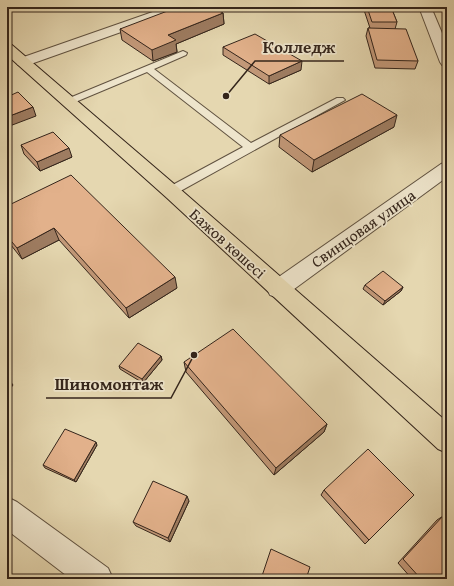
<svg xmlns="http://www.w3.org/2000/svg" width="454" height="586" font-family="'Gentium Book Plus',serif">
<style>
.lines{fill:none;stroke-linecap:round;stroke-linejoin:round}
.lane-casing{stroke:#605240;stroke-width:2}
.street-casing{stroke:#605240;stroke-width:2}
.primary-casing{stroke:#34251b;stroke-width:2}
.lane{fill:#eee5cc;fill-rule:evenodd}
.street{fill:#eee5cc;fill-rule:evenodd}
.primary{fill:#e5d7b0;fill-rule:evenodd}
.wall{fill:#c29878;stroke:#34251b}
.shaded-wall{fill:#9e7c61;stroke:#34251b}
.building{fill:#e2b18b;stroke:#34251b}
.labels{text-anchor:middle;dominant-baseline:central;stroke-width:3.5;stroke-linejoin:round;paint-order:stroke}
.street-label{font-size:16px;fill:#34251b;stroke:#eee5cc}
.leader{fill:none;stroke:#34251b;stroke-width:1.5}
.callout-dot{fill:#34251b;stroke:#eee5cc;stroke-width:1.5}
.callout-label{font-size:17px;text-anchor:middle;font-weight:bold;fill:#34251b;stroke:#eee5cc;stroke-width:3.5;stroke-linejoin:round;paint-order:stroke}
</style>
<rect width="100%" height="100%" fill="#e5d7b0"/>
<filter id="stains"><feTurbulence type="fractalNoise" baseFrequency=".005" numOctaves="4"/><feColorMatrix values="0 0 0 0 .2 0 0 0 0 .09 0 0 0 0 .02 0 0 0 .5 -.17"/></filter>
<radialGradient id="worn" r=".72"><stop offset=".6" stop-color="#630" stop-opacity="0"/><stop offset="1" stop-color="#630" stop-opacity=".3"/></radialGradient>
<g class="lines">
<defs>
<path id="lane" d="M 183,51 L 187,53 L 186,55 L 154,69 L 251,143 L 337,98 L 343,98 L 345,100 L 175,194 L 167,194 L 165,191 L 167,188 L 243,147 L 147,72 L 73,103 L 70,104 L 65,101 L 67,99 Z"/>
<path id="street" d="M 167,7 L 185,7 L 183,10 L 28,65 L 23,66 L 18,65 L 16,62 L 18,59 Z
M 419,7 L 431,7 L 447,45 L 447,66 L 442,65 L 440,62 Z
M 447,162 L 447,177 L 286,295 L 278,298 L 270,295 L 267,289 L 270,283 L 441,164 Z
M 7,497 L 17,502 L 108,568 L 113,579 L 71,579 L 7,530 Z"/>
<path id="primary" d="M 7,44 L 12,45 L 180,189 L 447,422 L 447,453 L 438,449 L 167,198 L 7,55 Z"/>
</defs>
<use href="#lane" class="lane-casing"/>
<use href="#street" class="street-casing"/>
<use href="#primary" class="primary-casing"/>
<use href="#lane" class="lane"/>
<use href="#street" class="street"/>
<use href="#primary" class="primary"/>
</g>
<path class="wall" d="M 363,7 L 391,7 L 397,22 L 395,29 L 418,61 L 415,69 L 375,68 L 366,36 L 368,28 L 370,28 Z
M 223,13 L 224,24 L 176,44 L 177,52 L 153,61 L 122,40 L 120,29 Z
M 223,47 L 301,70 L 269,84 L 223,55 Z
M 394,127 L 312,172 L 279,147 L 280,135 Z
M 21,145 L 72,157 L 40,171 L 24,154 Z
M 7,206 L 177,288 L 129,318 L 59,240 L 22,259 L 7,240 Z
M 365,285 L 403,287 L 401,291 L 383,305 L 363,289 Z
M 161,356 L 162,360 L 143,383 L 120,369 L 119,366 Z
M 184,362 L 327,424 L 324,432 L 274,475 L 186,372 Z
M 97,445 L 76,482 L 45,468 L 43,465 Z
M 324,490 L 369,540 L 365,544 L 321,495 Z
M 189,501 L 170,542 L 136,526 L 133,522 Z
M 443,516 L 447,579 L 412,579 L 398,563 L 437,520 Z"/>
<path class="shaded-wall" d="M 223,13 L 224,24 L 176,44 L 177,52 L 153,61 L 152,50 L 168,35 Z
M 302,61 L 301,70 L 269,84 L 269,76 Z
M 33,107 L 36,116 L 7,127 L 7,117 Z
M 397,115 L 394,127 L 312,172 L 314,160 Z
M 69,148 L 72,157 L 40,171 L 37,162 Z
M 54,228 L 59,240 L 22,259 L 17,248 Z
M 175,277 L 177,288 L 129,318 L 126,308 Z
M 403,287 L 401,291 L 383,305 L 385,301 Z
M 161,356 L 162,360 L 143,383 L 142,379 Z
M 10,381 L 13,385 L 7,393 L 7,386 Z
M 327,424 L 324,432 L 274,475 L 276,468 Z
M 96,442 L 97,445 L 76,482 L 74,480 Z
M 187,496 L 189,501 L 170,542 L 168,538 Z"/>
<path class="building" d="M 178,7 L 212,7 L 223,13 L 168,35 L 176,40 L 152,50 L 120,29 Z
M 367,7 L 391,7 L 397,22 L 372,22 Z
M 368,28 L 406,29 L 418,61 L 377,60 Z
M 255,34 L 302,61 L 269,76 L 223,47 Z
M 18,92 L 33,107 L 7,117 L 7,97 Z
M 362,94 L 397,115 L 314,160 L 280,135 Z
M 53,132 L 69,148 L 37,162 L 21,145 Z
M 71,175 L 175,277 L 126,308 L 54,228 L 17,248 L 7,236 L 7,206 Z
M 383,271 L 403,287 L 385,301 L 365,285 Z
M 233,329 L 327,424 L 276,468 L 184,362 Z
M 138,343 L 161,356 L 142,379 L 119,366 Z
M 7,380 L 10,381 L 7,386 Z
M 65,429 L 96,442 L 74,480 L 43,465 Z
M 368,449 L 414,495 L 369,540 L 324,490 Z
M 153,481 L 187,496 L 168,538 L 133,522 Z
M 443,516 L 447,520 L 447,579 L 421,579 L 403,559 Z
M 271,549 L 310,567 L 306,579 L 261,579 Z"/>
<g class="labels">
<g class="street-label">
<text transform="translate(363 228) rotate(-35)">Свинцовая улица</text>
<text transform="translate(228 243) rotate(42)">Бажов көшесі</text>
</g>
</g>
<path class="leader" d="M226 96L255 61H344M194 355L171 398H46"/>
<g class="callout-dot">
<circle cx="226" cy="96" r="4"/>
<circle cx="194" cy="355" r="4"/>
</g>
<g class="callout-label">
<text x="299" y="53">Колледж</text>
<text x="109" y="390">Шиномонтаж</text>
</g>
<rect width="454" height="586" fill="none" stroke="#e5d7b0" stroke-width="24"/>
<rect x="8" y="8" width="438" height="570" fill="none" stroke="#34251b" stroke-width="2"/>
<rect x="12" y="12" width="430" height="562" fill="none" stroke="#34251b"/>
<rect width="100%" height="100%" filter="url(#stains)"/>
<rect width="100%" height="100%" fill="url(#worn)"/>
</svg>
